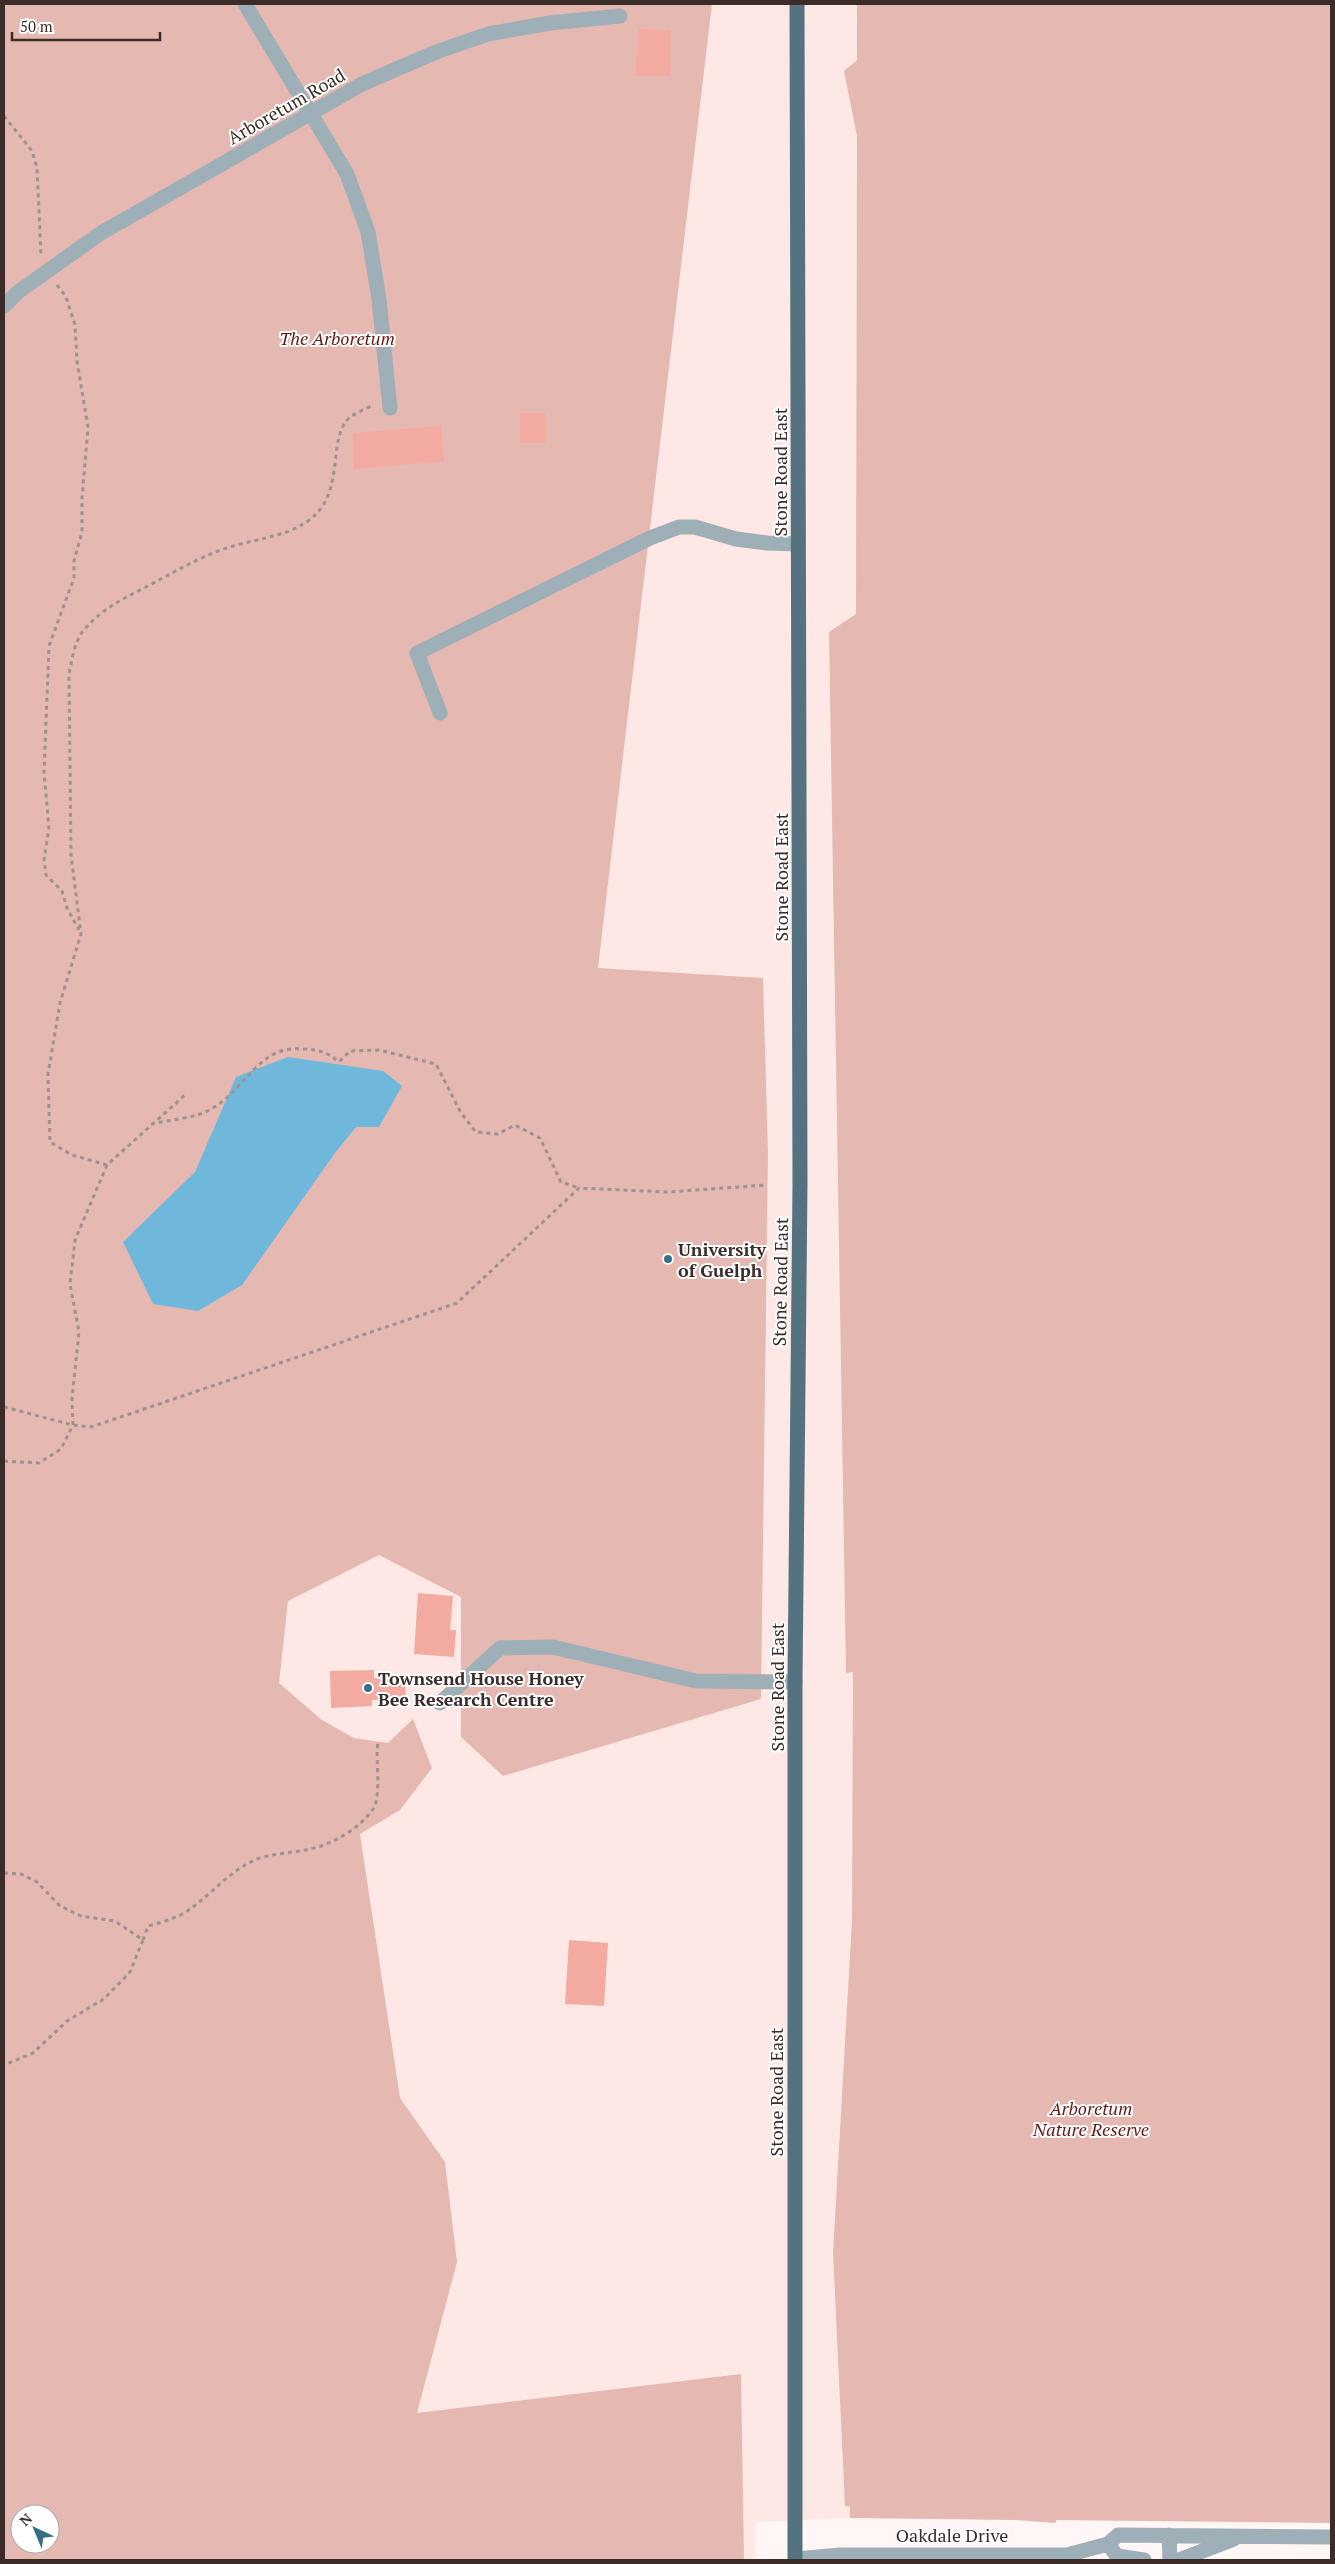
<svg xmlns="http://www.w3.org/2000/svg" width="1335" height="2564" font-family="'PT Serif',serif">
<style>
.built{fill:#fde8e5;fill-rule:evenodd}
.green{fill:#e6b8b2;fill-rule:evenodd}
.water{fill:#70b8db}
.building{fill:#f3aaa1}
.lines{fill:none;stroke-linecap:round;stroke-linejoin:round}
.path{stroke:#9e9291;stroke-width:3;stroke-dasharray:4 4;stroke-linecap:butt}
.minor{stroke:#9fafb8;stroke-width:15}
.major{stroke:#557281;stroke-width:15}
.poi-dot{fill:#376f8a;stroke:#fff;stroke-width:2}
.labels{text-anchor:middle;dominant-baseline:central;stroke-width:4;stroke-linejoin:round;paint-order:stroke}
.street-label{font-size:18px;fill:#3b2b29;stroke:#fff}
.park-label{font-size:18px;font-style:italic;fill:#6c1715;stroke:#fff}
.poi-label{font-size:18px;font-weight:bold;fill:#3b2b29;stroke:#fff;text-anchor:start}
</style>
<rect width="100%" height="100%" fill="#fff6f5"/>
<path class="built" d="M 4,4 L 1331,4 L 1331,2523 L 850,2518 L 756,2522 L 755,2560 L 4,2560 ZM 20,2514 L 50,2514 L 50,2544 L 20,2544 Z"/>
<path class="green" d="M 4,4 L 712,4 L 598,968 L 763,978 L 768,1152 L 761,1699 L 503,1776 L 461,1737 L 461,1597 L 379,1555 L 288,1601 L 279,1683 L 322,1720 L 354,1738 L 388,1743 L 413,1719 L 432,1768 L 400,1810 L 360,1834 L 400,2098 L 445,2162 L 457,2262 L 417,2413 L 741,2374 L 744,2560 L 4,2560 ZM 20,2514 L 50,2514 L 50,2544 L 20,2544 Z
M 857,4 L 1331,4 L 1331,2523 L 1057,2520 L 1055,2523 L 1016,2520 L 850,2518 L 850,2507 L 845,2506 L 833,2253 L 852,1920 L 853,1672 L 846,1673 L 829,632 L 856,614 L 857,136 L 844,71 L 857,60 Z"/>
<path class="water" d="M 288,1057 L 383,1071 L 402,1086 L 379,1127 L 356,1127 L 335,1153 L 242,1285 L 198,1311 L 153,1304 L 123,1242 L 195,1172 L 236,1077 Z"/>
<path class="building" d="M 638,29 L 671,30 L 670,76 L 636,76 Z
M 520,413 L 546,413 L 547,443 L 520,443 Z
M 441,426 L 444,461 L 354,469 L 353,433 Z
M 418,1593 L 453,1596 L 450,1630 L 456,1630 L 454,1657 L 414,1654 Z
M 374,1670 L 374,1678 L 405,1677 L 406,1699 L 372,1700 L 372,1706 L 331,1708 L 330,1671 Z
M 569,1940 L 608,1943 L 604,2006 L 565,2004 Z"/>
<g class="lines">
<path class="path" d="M 4,116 L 32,151 L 37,168 L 41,255
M 57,285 L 66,297 L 75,325 L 77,361 L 88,427 L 82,498 L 82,532 L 74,561 L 74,578 L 49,646 L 44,773 L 49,828 L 44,860 L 46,875 L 62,891 L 67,908 L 79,930
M 151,1124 C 168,1120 197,1118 211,1109 C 247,1089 258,1044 304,1049 C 320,1050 327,1052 339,1062 L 350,1051 L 379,1050 L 436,1064 L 461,1113 L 476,1132 L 498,1134 L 515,1125 L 540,1138 L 561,1182 L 579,1188
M 107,1165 L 72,1155 L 50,1142 L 48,1074 L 60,1003 L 81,934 L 71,855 L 69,674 C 72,660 74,643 83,631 C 100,610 121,600 144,588 C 175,572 203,554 237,545 C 262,538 286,536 308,521 C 347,493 326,441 349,418 C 355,413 366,409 373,405
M 4,1407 L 73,1425 L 91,1427 L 457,1303 L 579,1188 L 667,1192 L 767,1185
M 4,1461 L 39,1463 L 61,1449 L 73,1425 L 72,1398 L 79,1332 L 70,1284 L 75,1240 L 107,1165 L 185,1095
M 4,1873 L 21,1874 L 37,1882 L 60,1906 L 81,1916 L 115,1921 L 143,1940 L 130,1972 L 104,1999 L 67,2021 L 33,2053 L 4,2065
M 143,1940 L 148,1926 C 160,1923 173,1919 184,1913 C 210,1897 228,1871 257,1859 C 274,1853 293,1853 310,1849 C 333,1844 359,1829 373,1809 C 382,1795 375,1759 378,1742"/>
<path class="minor" d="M 245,4 L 347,174 L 368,232 L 379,299 L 390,408
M 4,306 L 18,292 L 101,233 L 362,84 L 436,52 L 488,34 L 550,23 L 620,16
M 440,713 L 417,653 L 650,538 L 679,527 L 695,527 L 736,539 L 767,543 L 798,544
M 440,1703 L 500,1648 L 553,1647 L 696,1681 L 795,1682
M 1169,2535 L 1170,2560
M 1108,2544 L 1117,2556 L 1144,2560
M 795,2559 L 841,2555 L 1067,2555 L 1108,2544 L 1118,2535 L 1331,2537
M 1179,2560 L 1234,2539"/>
<path class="major" d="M 795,2560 L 795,1682 L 800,1184 L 797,4"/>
</g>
<g class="poi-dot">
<circle cx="668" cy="1259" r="5"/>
<circle cx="368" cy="1688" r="5"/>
</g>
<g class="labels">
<g class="street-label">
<text transform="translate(286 106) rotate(-30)">Arboretum Road</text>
<text transform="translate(780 472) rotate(-90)">Stone Road East</text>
<text transform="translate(781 877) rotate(-90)">Stone Road East</text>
<text transform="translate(780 1282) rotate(-89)">Stone Road East</text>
<text transform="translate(777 1687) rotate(-90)">Stone Road East</text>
<text transform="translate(776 2092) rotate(-90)">Stone Road East</text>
<text x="952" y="2535">Oakdale Drive</text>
</g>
<g class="park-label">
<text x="337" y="338">The Arboretum</text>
<text x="1091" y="2108">Arboretum<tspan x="1091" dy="21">Nature Reserve</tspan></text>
</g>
<g class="poi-label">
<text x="678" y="1249">University<tspan x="678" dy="21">of Guelph</tspan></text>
<text x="378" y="1678">Townsend House Honey<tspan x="378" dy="21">Bee Research Centre</tspan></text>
</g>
</g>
<rect width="1335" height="2564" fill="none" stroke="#3b2b29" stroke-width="10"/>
<g transform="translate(35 2529) rotate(316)"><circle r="24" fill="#ffffff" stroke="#b1aaa9"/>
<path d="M0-4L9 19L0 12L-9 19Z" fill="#376f8a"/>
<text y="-8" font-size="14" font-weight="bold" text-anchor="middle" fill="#3b2b29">N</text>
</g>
<path d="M12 32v8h148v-8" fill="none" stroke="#3b2b29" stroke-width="2.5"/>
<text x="20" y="32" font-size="15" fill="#3b2b29" stroke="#ffffff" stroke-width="4" paint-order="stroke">50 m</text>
</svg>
